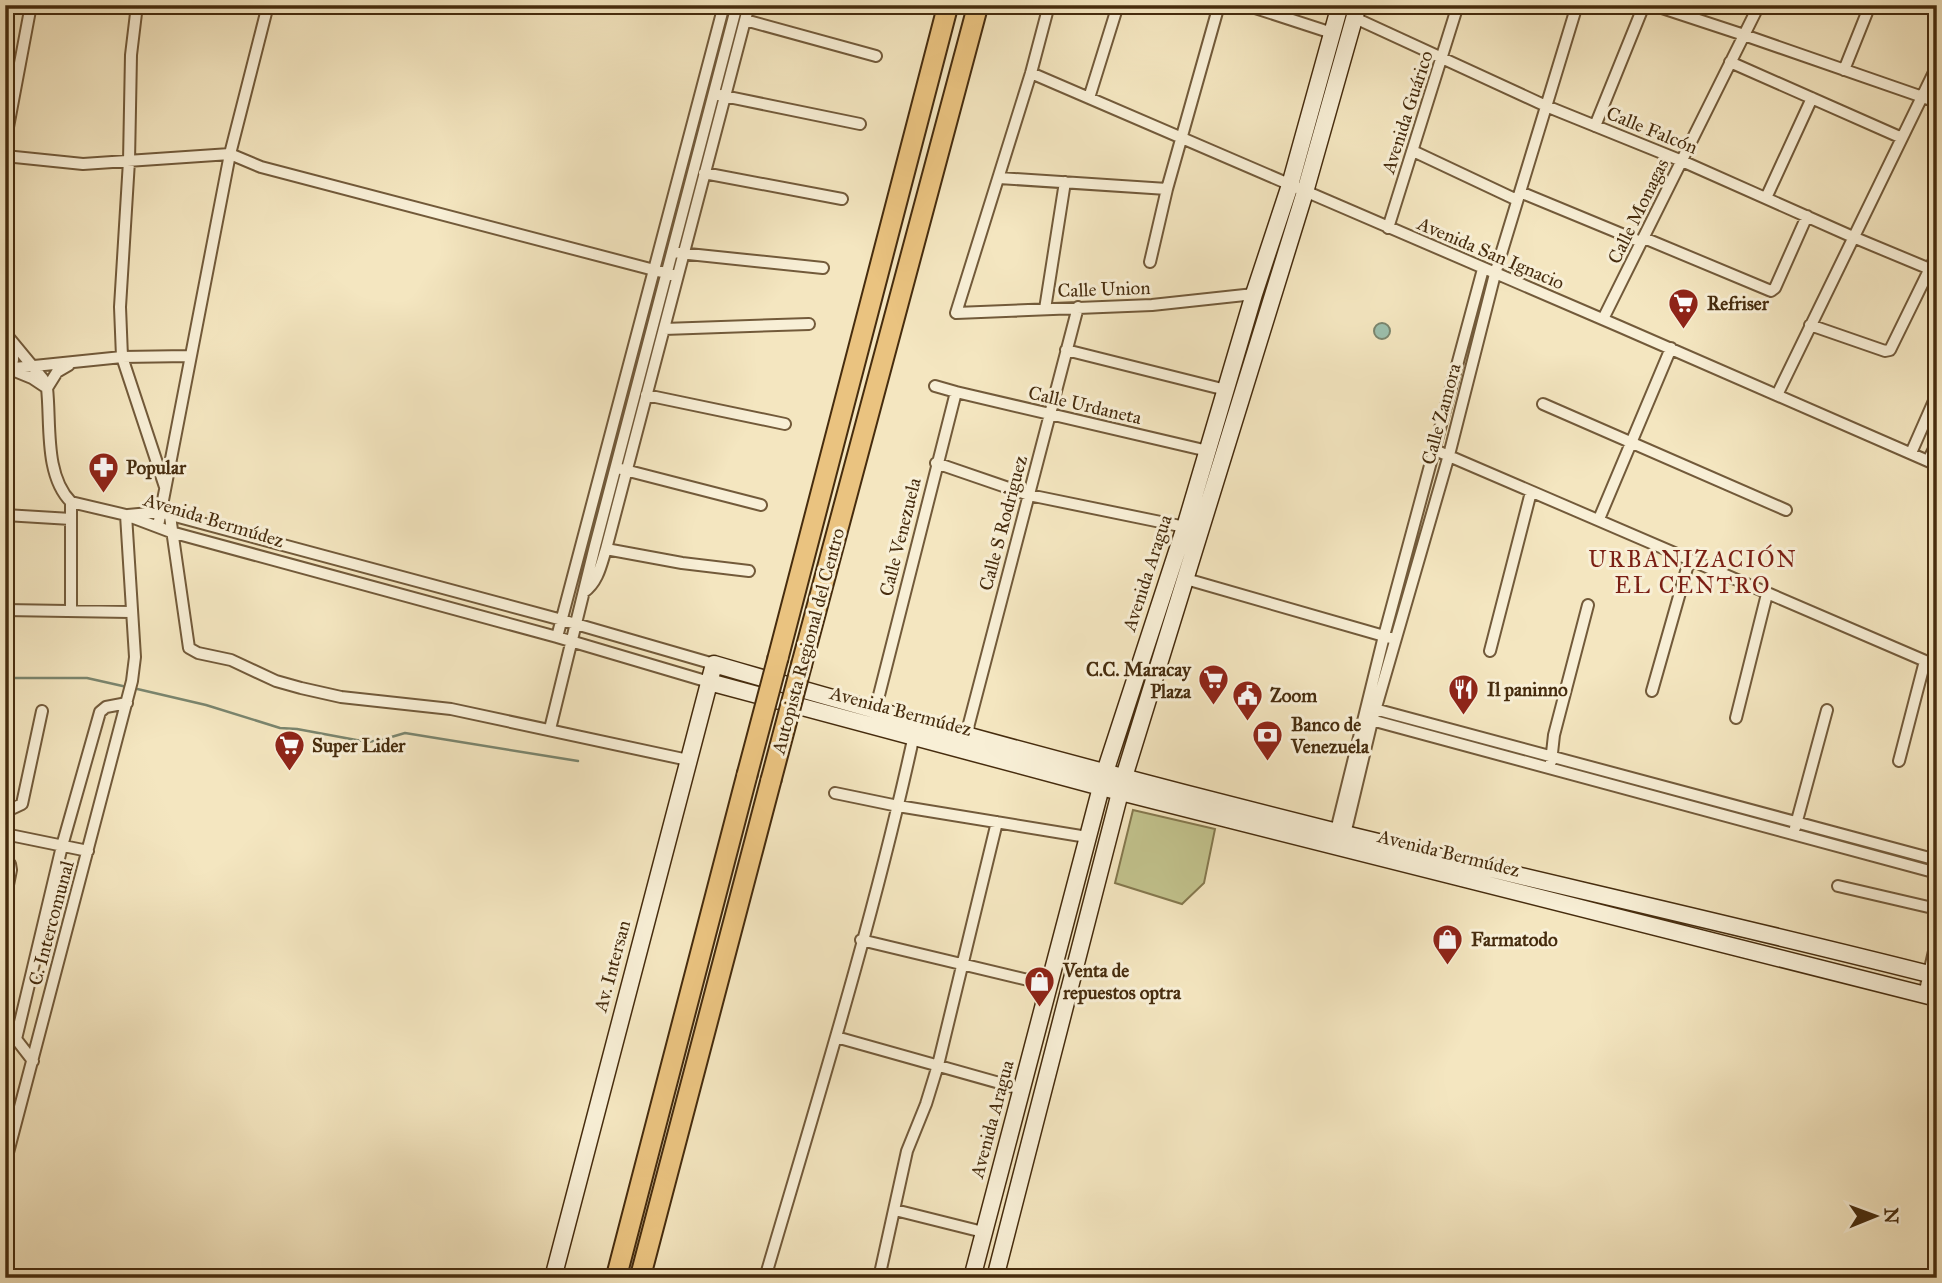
<svg xmlns="http://www.w3.org/2000/svg" width="1942" height="1283" font-family="'IM FELL Great Primer',serif">
<style>
.green{fill:#c2c38d;stroke:#84784e;stroke-width:2}
.water{fill:#9cc0ae;stroke:#7a856e;stroke-width:2}
.lines{fill:none;stroke-linecap:round;stroke-linejoin:round}
.stream{stroke:#7a856e;stroke-width:2.5}
.street-casing{stroke:#725a3a;stroke-width:14}
.secondary-casing{stroke:#462c0e;stroke-width:19}
.highway-casing{stroke:#462c0e;stroke-width:23}
.street{stroke:#f8efd6;stroke-width:10}
.secondary{stroke:#f8efd6;stroke-width:16}
.highway{stroke:#eac380;stroke-width:19}
.highway-bridge-casing{stroke:#462c0e;stroke-width:23;stroke-linecap:butt}
.highway-bridge{stroke:#eac380;stroke-width:19}
.labels{text-anchor:middle;dominant-baseline:central;stroke-width:6;stroke-linejoin:round;paint-order:stroke}
.street-label{font-size:19px;fill:#462c0e;stroke:#f8efd6}
.poi-label{font-size:19px;font-weight:bold;fill:#462c0e;stroke:#f8efd6;text-anchor:start}
.quarter-label{font-size:23px;letter-spacing:2px;fill:#7a1f14;stroke:#f8efd6}
</style>
<rect width="100%" height="100%" fill="#f4e6c0"/>
<filter id="stains"><feTurbulence type="fractalNoise" baseFrequency=".00286" numOctaves="4"/><feColorMatrix values="0 0 0 0 .2 0 0 0 0 .09 0 0 0 0 .02 0 0 0 .5 -.17"/></filter>
<radialGradient id="worn" r=".72"><stop offset=".6" stop-color="#630" stop-opacity="0"/><stop offset="1" stop-color="#630" stop-opacity=".3"/></radialGradient>
<path class="green" d="M 1133,810 L 1215,829 L 1204,883 L 1182,904 L 1115,883 Z"/>
<path class="water" d="M1374 331a8 8 0 1 1 16 0a8 8 0 1 1-16 0Z"/>
<g class="lines">
<path class="stream" d="M 5,678 L 87,678 L 127,687
M 133,688 L 206,705 L 280,728 L 297,729 L 367,742 L 381,740 L 405,733 L 578,761"/>
<defs>
<path id="street" d="M 137,5 L 131,55 L 129,161 L 120,307 L 122,357 L 165,487
M 1049,5 L 1031,73 L 956,313 L 1152,305 L 1254,294
M 1246,5 L 1332,33
M 1653,5 L 1744,35 L 1937,102
M 1355,18 L 1546,106 L 1682,161 L 1853,237 L 1937,272
M 745,20 L 876,56
M 1730,62 L 1902,138
M 1844,70 L 1870,5
M 1031,73 C 1333,204 1636,332 1937,465
M 719,95 L 860,124
M 1089,98 L 1118,5
M 1595,126 L 1644,5
M 5,143 L 31,5
M 1413,151 L 1517,200
M 5,156 L 83,164 L 230,154 L 268,5
M 704,173 L 842,199
M 999,178 L 1167,189
M 1520,192 L 1641,242
M 1766,198 L 1812,98
M 1388,228 L 1458,5
M 1644,238 L 1771,291 L 1775,288 L 1807,216
M 679,253 L 823,268
M 1150,262 L 1167,189 L 1219,5
M 1045,309 L 1065,182
M 1603,319 L 1759,5
M 1810,325 L 1885,351 L 1890,350 L 1937,254
M 664,329 L 809,324
M 5,333 L 43,379 L 47,388 C 51,423 44,475 71,502 L 126,515 L 171,532 L 557,637 L 709,682
M 13,343 L 13,360 L 10,369 L 32,378 L 44,386
M 1066,350 L 1226,390
M 5,369 L 122,357 L 189,356
M 47,388 L 57,372 L 69,365
M 956,392 L 1208,451
M 646,395 L 785,424
M 1777,395 L 1937,66
M 1543,404 L 1786,510
M 1435,450 L 1937,666
M 1911,453 L 1937,394
M 1928,461 L 1937,443
M 936,463 L 1029,495 L 1185,527
M 621,469 L 761,505
M 5,515 L 71,519
M 128,515 L 160,512 L 562,620 L 714,664
M 170,516 L 189,648 L 198,653 L 231,660 L 276,681 L 301,688 L 341,697 L 451,709 L 688,760
M 1599,519 L 1671,348
M 158,526 L 230,154 L 261,167 L 677,276
M 606,549 L 682,563 L 749,571
M 1186,579 L 1391,638
M 584,592 C 598,582 601,565 606,549 L 749,5
M 5,610 L 130,612
M 71,611 L 71,502
M 557,637 L 724,5
M 1490,651 L 1531,492
M 1652,691 L 1689,561
M 1367,707 L 1937,860
M 875,711 L 956,392 L 935,386
M 1364,718 L 1937,873
M 1736,718 L 1767,594
M 550,729 L 595,546 L 737,5
M 965,739 L 1078,307
M 1899,761 L 1925,661
M 1551,762 L 1554,735 L 1588,605
M 835,793 L 898,806 L 1087,837
M 5,812 L 22,804 L 42,711
M 1795,828 L 1827,710
M 1336,831 L 1384,636 L 1483,269
M 5,834 L 88,851
M 1345,834 L 1372,721 L 1449,455 L 1495,274 L 1577,5
M 5,861 L 10,864 L 11,870 L 5,900
M 1838,886 L 1937,909
M 861,940 L 1049,985
M 1924,995 L 1937,938
M 836,1037 L 1021,1089
M 33,1061 L 16,1039 L 62,846 L 100,712 L 106,707 L 127,703
M 5,1164 L 132,681 L 135,657 L 126,515
M 895,1210 L 983,1232
M 765,1278 C 818,1098 874,918 914,735
M 879,1278 L 907,1151 L 926,1104 L 938,1065 L 997,822"/>
<path id="secondary" d="M 709,682 L 1101,787 L 1937,998
M 553,1278 L 714,664 C 923,725 1133,781 1345,834 C 1542,882 1740,926 1937,976
M 972,1278 L 1105,772 L 1185,527 L 1254,294 L 1290,185 L 1340,5
M 995,1278 L 1124,777 L 1305,192 L 1358,5"/>
<path id="highway" d="M 778,658 L 948,5
M 802,663 L 978,5
M 616,1278 L 747,775
M 640,1278 L 771,780"/>
</defs>
<use href="#street" class="street-casing"/>
<use href="#secondary" class="secondary-casing"/>
<use href="#highway" class="highway-casing"/>
<use href="#street" class="street"/>
<use href="#secondary" class="secondary"/>
<use href="#highway" class="highway"/>
<defs>
<path id="highway-bridge" d="M 747,775 L 778,658
M 771,780 L 802,663"/>
</defs>
<use href="#highway-bridge" class="highway-bridge-casing"/>
<use href="#highway-bridge" class="highway-bridge"/>
</g>
<defs>
<symbol id="supermarket-pin" viewBox="-11 -11 22 30"><path d="M0 17L-7.5 6A9.5 9.5 0 1 1 7.5 6Z" fill="#8f2418" stroke="#f8efd6"/><path d="M-6-5.5h2.5l.6 2H6L4.5 2H-2.5L-4.4-4H-6ZM-1.5 3.2a1.3 1.3 0 1 0 .1 0ZM3 3.2a1.3 1.3 0 1 0 .1 0Z" fill="#fff"/></symbol>
<symbol id="pharmacy-pin" viewBox="-11 -11 22 30"><path d="M0 17L-7.5 6A9.5 9.5 0 1 1 7.5 6Z" fill="#8f2418" stroke="#f8efd6"/><path d="M-2-6h4v4h4v4h-4v4h-4v-4h-4v-4h4Z" fill="#fff"/></symbol>
<symbol id="restaurant-pin" viewBox="-11 -11 22 30"><path d="M0 17L-7.5 6A9.5 9.5 0 1 1 7.5 6Z" fill="#8f2418" stroke="#f8efd6"/><path d="M-5-6h1v4h1v-4h1v4h1v-4h1v5L-1.5 .5V6h-2V.5L-5-1ZM5-6V6H3V1.5H1.5Q1.5-4 5-6Z" fill="#fff"/></symbol>
<symbol id="civic-pin" viewBox="-11 -11 22 30"><path d="M0 17L-7.5 6A9.5 9.5 0 1 1 7.5 6Z" fill="#8f2418" stroke="#f8efd6"/><path d="M-.6-6.5H3V-4.5H.6V-3L4-1V1h2V6H-6V1h2V-1L-.6-3ZM-1.2 2.5V6h2.4V2.5Z" fill="#fff"/></symbol>
<symbol id="bank-pin" viewBox="-11 -11 22 30"><path d="M0 17L-7.5 6A9.5 9.5 0 1 1 7.5 6Z" fill="#8f2418" stroke="#f8efd6"/><path d="M-6-4H6V4H-6ZM0-2.3a2.3 2.3 0 1 0 0 4.6a2.3 2.3 0 1 0 0-4.6Z" fill="#fff"/></symbol>
<symbol id="shop-pin" viewBox="-11 -11 22 30"><path d="M0 17L-7.5 6A9.5 9.5 0 1 1 7.5 6Z" fill="#8f2418" stroke="#f8efd6"/><path d="M-5-2.5h2.3a2.7 3.5 0 0 1 5.4 0H5L5.5 6h-11ZM-1.5-2.5h3a1.5 2.3 0 0 0-3 0Z" fill="#fff"/></symbol>
</defs>
<g fill-rule="evenodd">
<use href="#supermarket-pin" x="1666" y="286" width="35" height="47"/>
<use href="#pharmacy-pin" x="86" y="450" width="35" height="47"/>
<use href="#supermarket-pin" x="1196" y="662" width="35" height="47"/>
<use href="#restaurant-pin" x="1446" y="672" width="35" height="47"/>
<use href="#civic-pin" x="1230" y="678" width="35" height="47"/>
<use href="#bank-pin" x="1250" y="718" width="35" height="47"/>
<use href="#supermarket-pin" x="272" y="728" width="35" height="47"/>
<use href="#shop-pin" x="1430" y="922" width="35" height="47"/>
<use href="#shop-pin" x="1022" y="964" width="35" height="47"/>
</g>
<g class="labels">
<g class="street-label">
<text transform="translate(1407 112) rotate(-72)">Avenida Guárico</text>
<text transform="translate(1652 130) rotate(22)">Calle Falcón</text>
<text transform="translate(1638 211) rotate(-64)">Calle Monagas</text>
<text transform="translate(1491 253) rotate(23)">Avenida San Ignacio</text>
<text transform="translate(1104 289) rotate(-2)">Calle Union</text>
<text transform="translate(1085 405) rotate(13)">Calle Urdaneta</text>
<text transform="translate(1441 414) rotate(-75)">Calle Zamora</text>
<text transform="translate(214 520) rotate(17)">Avenida Bermúdez</text>
<text transform="translate(1003 523) rotate(-75)">Calle S Rodriguez</text>
<text transform="translate(900 537) rotate(-76)">Calle Venezuela</text>
<text transform="translate(1147 573) rotate(-72)">Avenida Aragua</text>
<text transform="translate(808 641) rotate(-75)">Autopista Regional del Centro</text>
<text transform="translate(901 711) rotate(15)">Avenida Bermúdez</text>
<text transform="translate(1449 853) rotate(14)">Avenida Bermúdez</text>
<text transform="translate(51 923) rotate(-75)">C. Intercomunal</text>
<text transform="translate(612 966) rotate(-75)">Av. Intersan</text>
<text transform="translate(992 1119) rotate(-75)">Avenida Aragua</text>
</g>
<g class="poi-label">
<text x="1707" y="303">Refriser</text>
<text x="126" y="467">Popular</text>
<text x="1191" y="669" text-anchor="end">C.C. Maracay<tspan x="1191" dy="22">Plaza</tspan></text>
<text x="1487" y="689">Il paninno</text>
<text x="1270" y="695">Zoom</text>
<text x="1291" y="724">Banco de<tspan x="1291" dy="22">Venezuela</tspan></text>
<text x="312" y="745">Super Lider</text>
<text x="1471" y="939">Farmatodo</text>
<text x="1063" y="970">Venta de<tspan x="1063" dy="22">repuestos optra</tspan></text>
</g>
<g class="quarter-label">
<text x="1693" y="559">URBANIZACIÓN<tspan x="1693" dy="26">EL CENTRO</tspan></text>
</g>
</g>
<rect width="1942" height="1283" fill="none" stroke="#f4e6c0" stroke-width="28"/>
<rect x="7" y="7" width="1928" height="1269" fill="none" stroke="#462c0e" stroke-width="3.5"/>
<rect x="14" y="14" width="1914" height="1255" fill="none" stroke="#462c0e" stroke-width="2"/>
<g transform="translate(1875 1216) rotate(89)" stroke="#f8efd6" stroke-width="5" paint-order="stroke">
<path d="M0-5L12 26L0 18L-12 26Z" fill="#462c0e"/>
<text y="-10" font-size="19" font-weight="bold" text-anchor="middle" fill="#462c0e">N</text>
</g>
<rect width="100%" height="100%" filter="url(#stains)"/>
<rect width="100%" height="100%" fill="url(#worn)"/>
</svg>
